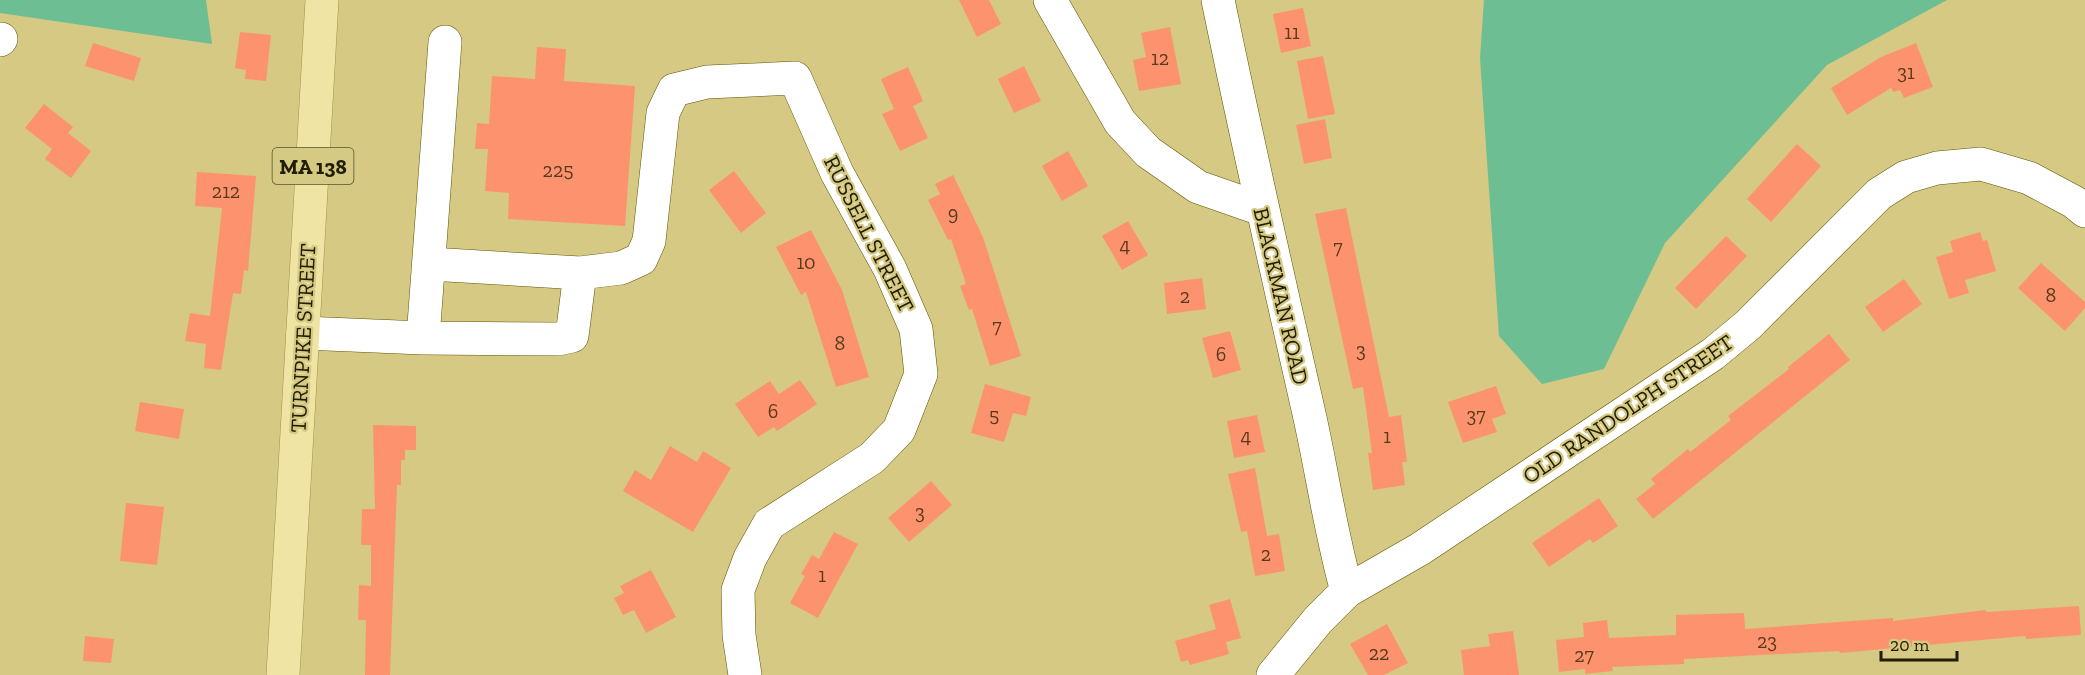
<svg xmlns="http://www.w3.org/2000/svg" width="2085" height="675" font-family="'Zilla Slab',serif">
<style>
.green{fill:#6ebe94}
.building{fill:#fd936e}
.lines{fill:none;stroke-linecap:round;stroke-linejoin:round}
.minor-casing{stroke:#5f5404;stroke-width:34}
.major-casing{stroke:#a09344;stroke-width:34}
.minor{stroke:#fff;stroke-width:33}
.major{stroke:#efe4a4;stroke-width:33}
.labels{text-anchor:middle;dominant-baseline:central;stroke-width:4.5;stroke-linejoin:round;paint-order:stroke}
.number-label{font-size:20px;fill:#583a1c}
.shield{fill:#d5c984;stroke:#575128;stroke-width:1.5}
.shield-label{font-size:21px;font-weight:bold;fill:#211d01}
.street-label{font-size:22px;fill:#211d01;stroke:#d5c984}
</style>
<rect width="100%" height="100%" fill="#d5c984"/>
<path class="green" d="M 0,0 L 206,0 L 212,44 L 0,13 Z
M 1484,0 L 1947,0 L 1827,65 L 1665,243 L 1604,369 L 1542,384 L 1499,336 L 1480,58 Z"/>
<path class="building" d="M 959,0 L 989,0 L 1001,24 L 977,37 Z
M 1303,8 L 1311,46 L 1281,53 L 1273,14 Z
M 1170,27 L 1181,84 L 1139,91 L 1133,60 L 1146,57 L 1141,33 Z
M 240,32 L 271,35 L 266,81 L 245,79 L 246,70 L 235,68 Z
M 93,43 L 141,58 L 134,81 L 85,66 Z
M 1916,43 L 1933,87 L 1904,98 L 1900,90 L 1893,92 L 1891,88 L 1847,115 L 1831,88 L 1881,57 Z
M 537,47 L 566,49 L 564,81 L 635,86 L 625,226 L 508,219 L 509,193 L 485,191 L 488,149 L 475,149 L 477,123 L 489,124 L 492,76 L 535,79 Z
M 1323,56 L 1335,114 L 1308,119 L 1297,61 Z
M 1024,66 L 1041,101 L 1014,113 L 998,79 Z
M 908,67 L 923,101 L 913,106 L 928,138 L 900,151 L 882,114 L 894,109 L 881,79 Z
M 44,104 L 73,127 L 68,133 L 91,151 L 71,178 L 45,159 L 52,149 L 25,128 Z
M 1325,119 L 1332,158 L 1304,164 L 1296,125 Z
M 1797,144 L 1821,166 L 1771,222 L 1747,199 Z
M 1068,151 L 1088,186 L 1062,201 L 1042,166 Z
M 734,171 L 766,213 L 741,233 L 709,190 Z
M 197,172 L 256,176 L 248,271 L 244,270 L 241,294 L 233,293 L 221,370 L 204,368 L 206,344 L 185,341 L 190,313 L 210,316 L 222,208 L 195,206 Z
M 953,175 L 983,237 L 1021,356 L 990,366 L 972,309 L 969,310 L 960,286 L 966,284 L 951,239 L 948,240 L 928,200 L 940,194 L 935,184 Z
M 1346,208 L 1389,417 L 1401,415 L 1407,462 L 1402,462 L 1405,485 L 1373,490 L 1368,453 L 1372,453 L 1363,387 L 1353,389 L 1315,214 Z
M 1128,221 L 1148,255 L 1122,270 L 1102,236 Z
M 811,230 L 842,290 L 869,377 L 836,387 L 806,292 L 801,295 L 776,247 Z
M 1980,232 L 1983,241 L 1987,240 L 1996,271 L 1965,280 L 1969,293 L 1949,299 L 1936,257 L 1953,252 L 1950,241 Z
M 1726,236 L 1747,256 L 1696,309 L 1675,288 Z
M 2041,263 L 2085,302 L 2085,308 L 2065,331 L 2018,288 Z
M 1202,278 L 1206,309 L 1167,314 L 1164,283 Z
M 1904,279 L 1922,304 L 1883,332 L 1865,307 Z
M 1230,331 L 1241,370 L 1213,378 L 1202,338 Z
M 1829,334 L 1850,360 L 1653,519 L 1636,499 L 1655,484 L 1651,479 L 1688,449 L 1690,452 L 1731,420 L 1728,416 L 1789,369 L 1788,367 Z
M 800,380 L 817,404 L 777,431 L 774,427 L 758,437 L 735,404 L 770,381 L 779,394 Z
M 985,384 L 1031,397 L 1026,416 L 1013,413 L 1004,442 L 971,433 Z
M 1496,386 L 1506,414 L 1492,419 L 1497,432 L 1463,443 L 1448,402 Z
M 140,402 L 184,409 L 179,439 L 135,431 Z
M 1257,415 L 1265,452 L 1234,458 L 1227,421 Z
M 373,425 L 416,426 L 416,450 L 405,450 L 405,460 L 401,460 L 401,485 L 397,485 L 390,675 L 365,675 L 366,620 L 358,620 L 359,585 L 371,586 L 371,545 L 361,545 L 362,509 L 375,509 Z
M 670,446 L 697,462 L 703,451 L 731,468 L 693,532 L 623,491 L 635,470 L 651,480 Z
M 1255,468 L 1267,536 L 1279,534 L 1285,571 L 1255,576 L 1247,531 L 1241,532 L 1228,474 Z
M 931,481 L 952,505 L 909,542 L 888,518 Z
M 1599,498 L 1618,526 L 1593,543 L 1590,539 L 1549,567 L 1532,543 Z
M 126,503 L 164,507 L 157,565 L 120,561 Z
M 834,532 L 858,544 L 818,618 L 790,603 L 805,576 L 801,574 L 812,555 L 819,559 Z
M 651,570 L 676,617 L 646,633 L 634,610 L 623,615 L 614,598 L 624,593 L 620,586 Z
M 1230,599 L 1241,638 L 1226,642 L 1229,654 L 1190,665 L 1188,660 L 1181,662 L 1175,641 L 1216,629 L 1209,605 Z
M 2079,606 L 2081,635 L 2026,639 L 2025,636 L 1840,653 L 1839,651 L 1684,659 L 1684,664 L 1612,667 L 1613,671 L 1585,674 L 1585,669 L 1559,672 L 1556,640 L 1584,637 L 1583,623 L 1607,620 L 1609,638 L 1676,635 L 1676,615 L 1744,613 L 1745,629 L 1893,618 L 1893,621 L 1986,610 L 1986,612 Z
M 1387,624 L 1408,663 L 1384,675 L 1368,675 L 1350,644 Z
M 1513,631 L 1519,675 L 1464,675 L 1461,650 L 1490,646 L 1488,634 Z
M 85,636 L 114,639 L 111,663 L 83,661 Z"/>
<g class="lines">
<defs>
<path id="minor" d="M 1050,0 L 1120,122 L 1148,152 L 1198,187 L 1261,209
M 1218,0 C 1246,137 1277,273 1308,409 C 1322,470 1330,531 1347,591
M 0,40 L 1,39
M 580,273 L 621,268 L 641,259 L 649,241 L 663,113 L 674,90 L 707,82 L 795,78 L 837,173 L 890,269 L 916,329 L 921,374 L 899,430 L 872,458 L 769,524 L 750,558 L 738,590 L 739,635 L 745,675
M 303,333 L 423,338 L 445,42
M 423,338 L 558,339 L 572,336 L 580,273 L 430,264
M 1273,675 L 1318,620 L 1347,591 L 1420,549 L 1713,354 L 1748,325 L 1879,194 L 1906,177 L 1937,168 L 1981,164 L 2029,178 L 2074,202 L 2085,211"/>
<path id="major" d="M 283,675 L 322,0"/>
</defs>
<use href="#minor" class="minor-casing"/>
<use href="#major" class="major-casing"/>
<use href="#minor" class="minor"/>
<use href="#major" class="major"/>
</g>
<g class="labels">
<g class="number-label">
<text x="1292" y="32">11</text>
<text x="1160" y="58">12</text>
<text x="1906" y="72">31</text>
<text x="558" y="170">225</text>
<text x="226" y="191">212</text>
<text x="953" y="213">9</text>
<text x="1125" y="245">4</text>
<text x="1338" y="247">7</text>
<text x="806" y="262">10</text>
<text x="2051" y="295">8</text>
<text x="1185" y="296">2</text>
<text x="997" y="326">7</text>
<text x="840" y="343">8</text>
<text x="1361" y="350">3</text>
<text x="1221" y="354">6</text>
<text x="773" y="411">6</text>
<text x="994" y="415">5</text>
<text x="1476" y="415">37</text>
<text x="1246" y="436">4</text>
<text x="1387" y="436">1</text>
<text x="920" y="512">3</text>
<text x="1266" y="554">2</text>
<text x="822" y="575">1</text>
<text x="1767" y="641">23</text>
<text x="1379" y="653">22</text>
<text x="1584" y="655">27</text>
</g>
<rect class="shield" x="272.5" y="148" width="81" height="36" rx="4.5"/>
<g class="shield-label">
<text x="313" y="166">MA 138</text>
</g>
<g class="street-label">
<text transform="translate(869 234) rotate(63)">RUSSELL STREET</text>
<text transform="translate(1281 296) rotate(77)">BLACKMAN ROAD</text>
<text transform="translate(303 338) rotate(-87)">TURNPIKE STREET</text>
<text transform="translate(1628 409) rotate(-34)">OLD RANDOLPH STREET</text>
</g>
</g>
<path d="M1881 651v9h76v-9" fill="none" stroke="#211d01" stroke-width="3"/>
<text x="1890" y="651" font-size="18" fill="#211d01" stroke="#d5c984" stroke-width="4.5" paint-order="stroke">20 m</text>
</svg>
